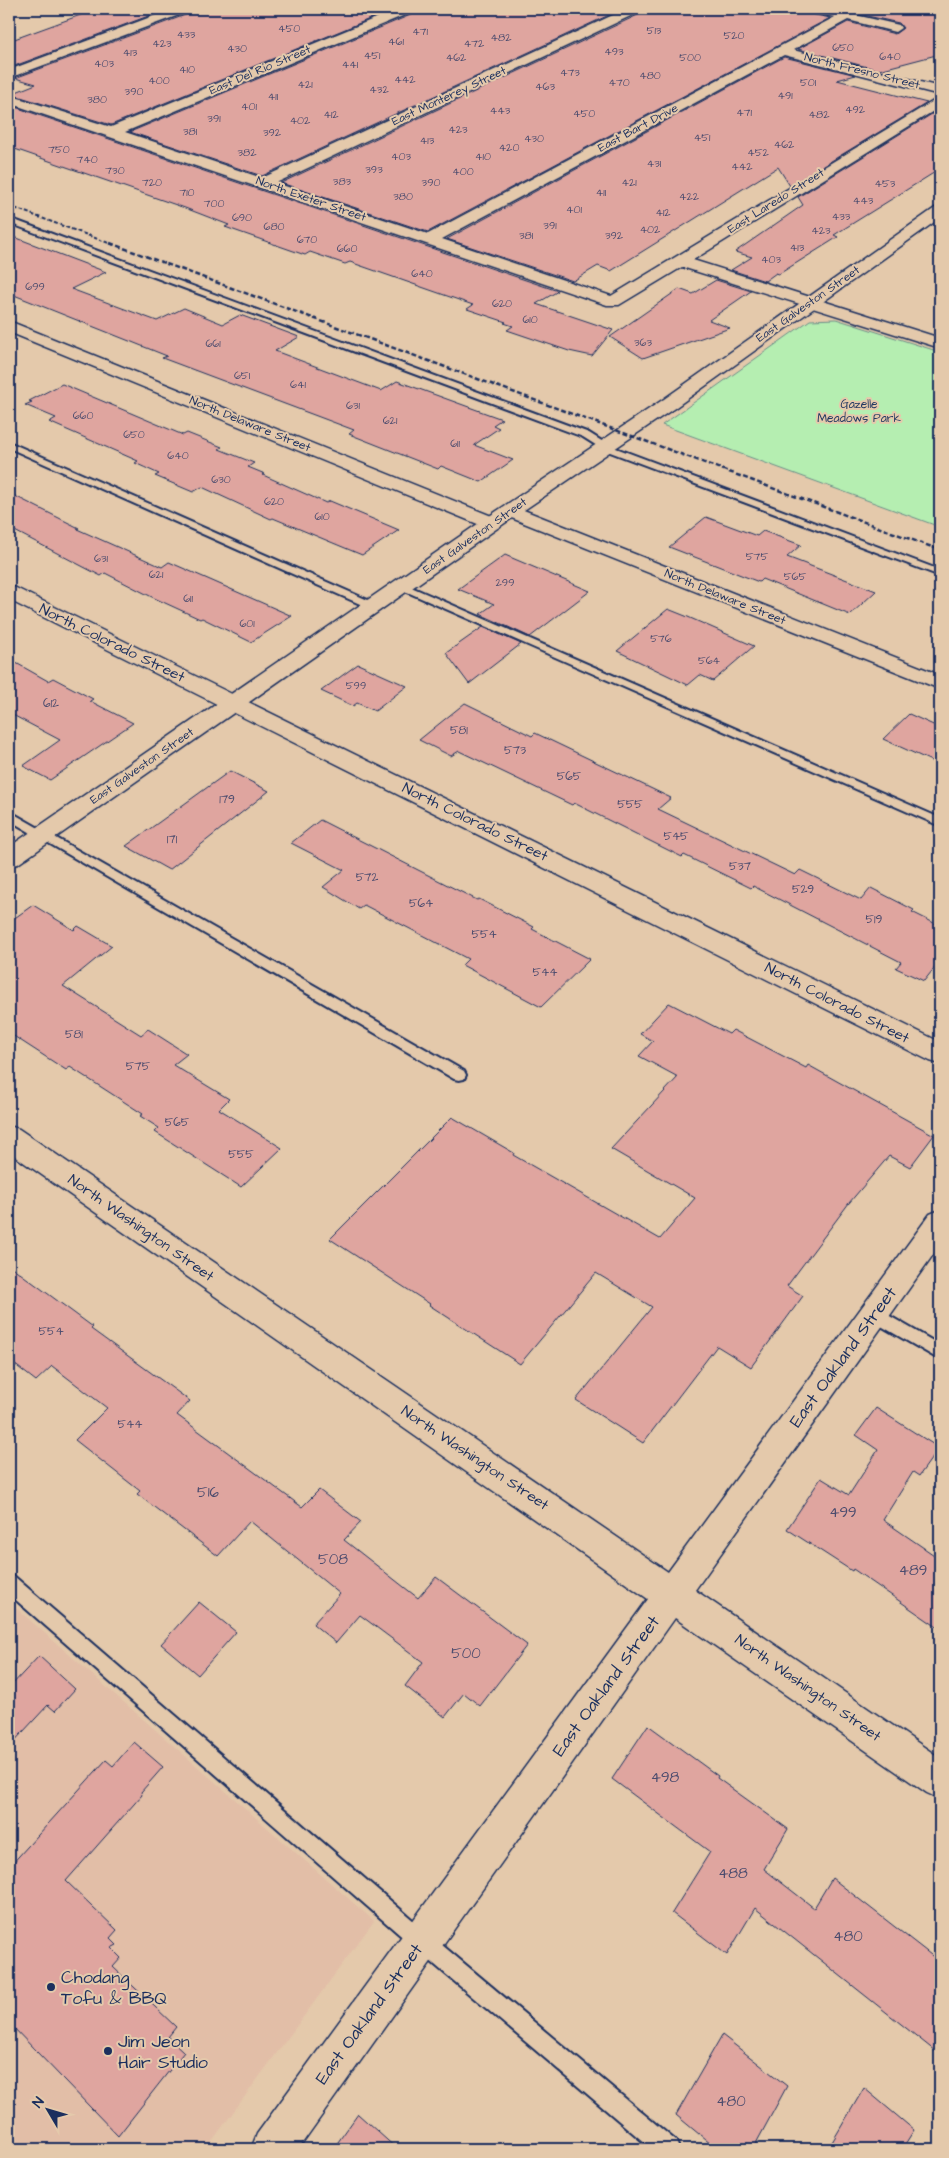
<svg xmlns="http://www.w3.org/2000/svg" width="949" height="2158" font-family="'Architects Daughter',sans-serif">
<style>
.built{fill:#e2bea7}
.green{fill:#b5eeb1;stroke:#688e88}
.building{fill:#dfa59f;stroke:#1b2f5e}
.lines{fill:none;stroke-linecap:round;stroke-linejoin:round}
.lane-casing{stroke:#1b2f5e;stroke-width:4}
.street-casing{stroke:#1b2f5e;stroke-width:3}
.secondary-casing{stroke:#1b2f5e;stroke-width:3}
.lane{fill:#e4c9ab;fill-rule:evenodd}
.street{fill:#e4c9ab;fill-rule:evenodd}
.secondary{fill:#e4c9ab;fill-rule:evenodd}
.rail-far1{stroke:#1b2f5e;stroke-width:2;stroke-dasharray:4 2;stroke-linecap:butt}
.rail{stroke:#1b2f5e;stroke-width:2.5;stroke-dasharray:5 2.5;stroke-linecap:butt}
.poi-dot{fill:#1b2f5e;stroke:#e4c9ab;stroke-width:2}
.labels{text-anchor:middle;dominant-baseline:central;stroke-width:4;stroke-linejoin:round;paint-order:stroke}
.far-number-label{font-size:11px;fill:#4c4c6e}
.far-street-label{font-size:12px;fill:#1b2f5e;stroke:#e4c9ab}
.far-park-label{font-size:12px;fill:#233962;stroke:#e4c9ab}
.number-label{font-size:12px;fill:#4c4c6e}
.street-label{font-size:15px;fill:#1b2f5e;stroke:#e4c9ab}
.near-number-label{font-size:15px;fill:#4c4c6e}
.near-street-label{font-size:18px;fill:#1b2f5e;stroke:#e4c9ab}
.near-poi-label{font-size:18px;fill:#1b2f5e;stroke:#e4c9ab;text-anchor:start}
</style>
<rect width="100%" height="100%" fill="#e4c9ab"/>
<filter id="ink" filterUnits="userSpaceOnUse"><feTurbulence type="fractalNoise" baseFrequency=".02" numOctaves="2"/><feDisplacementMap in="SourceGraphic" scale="10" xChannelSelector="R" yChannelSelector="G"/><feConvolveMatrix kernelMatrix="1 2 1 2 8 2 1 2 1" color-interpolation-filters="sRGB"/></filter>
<g filter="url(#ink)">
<path class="built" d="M 9,1602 L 374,1921 L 206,2149 L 9,2149 Z"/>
<path class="green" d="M 836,319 L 940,352 L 940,527 L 662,425 L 810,320 Z"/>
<path class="building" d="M 97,9 L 167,9 L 9,68 L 9,41 Z
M 191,9 L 394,9 L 111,125 L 11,94 L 36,84 L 15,78 L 188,14 Z
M 416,9 L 622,9 L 262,176 L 130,132 L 413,14 Z
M 643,9 L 807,9 L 811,14 L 830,18 L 428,232 L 281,183 L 640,14 Z
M 836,9 L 940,9 L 940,54 L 879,70 L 798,49 L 848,22 L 895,34 L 903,28 L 899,23 Z
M 784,57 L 856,75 L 837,80 L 927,103 L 790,186 L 778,167 L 611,271 L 598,266 L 573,281 L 447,239 Z
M 9,105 L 558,291 L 536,304 L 613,330 L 592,356 L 569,351 L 507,330 L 513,326 L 504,323 L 506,322 L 467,309 L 473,305 L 350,262 L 345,264 L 310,252 L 305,255 L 225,227 L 229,225 L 185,208 L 9,147 Z
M 940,109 L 940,169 L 834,235 L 838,237 L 779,274 L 776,273 L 765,281 L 731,270 L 752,257 L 735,252 L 803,205 L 798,197 Z
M 9,235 L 106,272 L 71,289 L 157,321 L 184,308 L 223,324 L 240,315 L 299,337 L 275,351 L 381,391 L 397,381 L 502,419 L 493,425 L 499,428 L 474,445 L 513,460 L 481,482 L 441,466 L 438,469 L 349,434 L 354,430 L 162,358 L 167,356 L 9,293 Z
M 716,280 L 751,291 L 709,320 L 730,328 L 643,358 L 610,337 L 679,289 L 693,294 Z
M 62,384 L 183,435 L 187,433 L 222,447 L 219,449 L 254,463 L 248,467 L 265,474 L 263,475 L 326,503 L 330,501 L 399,530 L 362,555 L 273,518 L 271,519 L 202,487 L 193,492 L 155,476 L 159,474 L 135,463 L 138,461 L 49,422 L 56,418 L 25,405 L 32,402 L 29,401 Z
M 9,493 L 79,528 L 77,529 L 162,567 L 169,562 L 292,616 L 251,642 L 202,618 L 200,619 L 152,597 L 105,573 L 101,576 L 9,528 Z
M 706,517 L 757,536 L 763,531 L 801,545 L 787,557 L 876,591 L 850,615 L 762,579 L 759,582 L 669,547 Z
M 505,555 L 590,591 L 530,637 L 480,614 L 494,604 L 458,589 Z
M 668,609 L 688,617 L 754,646 L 713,681 L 700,675 L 688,685 L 617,651 Z
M 483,627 L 521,644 L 469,684 L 446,653 Z
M 9,659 L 48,681 L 53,678 L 93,699 L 90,701 L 133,723 L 50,780 L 23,766 L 60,740 L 9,713 Z
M 358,664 L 407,686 L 375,711 L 357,703 L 353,706 L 321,691 Z
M 465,703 L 532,736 L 535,733 L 671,798 L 658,809 L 795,875 L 800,870 L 861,900 L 871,888 L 914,910 L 912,912 L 940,926 L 940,961 L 924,981 L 896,968 L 901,962 L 753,886 L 751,888 L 684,855 L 682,857 L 574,803 L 572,805 L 459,751 L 451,756 L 419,740 Z
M 909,714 L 940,728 L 940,765 L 883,739 Z
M 230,771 L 269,791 L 169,870 L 126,846 Z
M 320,820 L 477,900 L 479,899 L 534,927 L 532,929 L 590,959 L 541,1007 L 462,965 L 468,959 L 364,905 L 359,909 L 323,887 L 344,870 L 291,843 Z
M 33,905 L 74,930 L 78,926 L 112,946 L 63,986 L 141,1035 L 148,1029 L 187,1054 L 173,1065 L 229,1099 L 219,1109 L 282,1148 L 241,1187 L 155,1132 L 159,1128 L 140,1116 L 143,1114 L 70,1067 L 66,1070 L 9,1033 L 9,922 Z
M 669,1003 L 729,1034 L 733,1030 L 806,1068 L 808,1065 L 934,1135 L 910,1167 L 889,1156 L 849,1203 L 787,1286 L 803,1296 L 751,1367 L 717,1346 L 643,1443 L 576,1400 L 652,1307 L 596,1273 L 520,1364 L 429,1305 L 430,1304 L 330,1239 L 452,1117 L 514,1153 L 513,1155 L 660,1239 L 695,1198 L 611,1149 L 678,1077 L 639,1056 L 653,1041 L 640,1034 Z
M 9,1265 L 93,1327 L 91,1329 L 190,1401 L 177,1415 L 302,1507 L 319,1490 L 361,1522 L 344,1540 L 418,1598 L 436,1577 L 527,1645 L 480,1706 L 464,1693 L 445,1717 L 405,1686 L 423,1662 L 360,1615 L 336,1643 L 313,1624 L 340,1594 L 250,1521 L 218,1556 L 137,1494 L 140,1491 L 75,1440 L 107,1408 L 52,1366 L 36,1381 L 9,1360 Z
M 876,1408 L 939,1448 L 919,1476 L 913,1472 L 883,1520 L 940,1559 L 940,1629 L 853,1569 L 852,1571 L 787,1529 L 821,1478 L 849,1495 L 878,1450 L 856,1435 Z
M 199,1602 L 236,1632 L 198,1675 L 161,1644 Z
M 39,1656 L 75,1689 L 55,1711 L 48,1705 L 9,1747 L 9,1688 Z
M 648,1725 L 718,1776 L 717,1778 L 788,1829 L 764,1869 L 814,1908 L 832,1878 L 940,1962 L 940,2055 L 755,1908 L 727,1955 L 672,1913 L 710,1852 L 612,1779 Z
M 134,1742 L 163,1767 L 141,1792 L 142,1795 L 66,1881 L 117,1930 L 110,1938 L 117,1945 L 111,1948 L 121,1958 L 113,1967 L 176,2027 L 168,2037 L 184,2052 L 118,2136 L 9,2023 L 9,1867 L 106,1760 L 113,1766 Z
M 722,2035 L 787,2086 L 753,2149 L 717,2149 L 676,2115 Z
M 864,2088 L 914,2130 L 902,2149 L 828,2149 Z
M 358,2114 L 397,2149 L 333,2149 Z"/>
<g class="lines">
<defs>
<path id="lane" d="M 9,218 L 589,433 L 608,445 L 940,570 L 940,576 L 602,449 L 583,437 L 9,223 Z
M 9,442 L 377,604 L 378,606 L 373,609 L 369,608 L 9,448 Z
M 402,583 L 940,818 L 940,826 L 398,588 L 398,584 Z
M 9,811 L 464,1071 L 466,1075 L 464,1079 L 459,1080 L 454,1079 L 9,820 Z
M 874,1307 L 940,1345 L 940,1360 L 869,1319 L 866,1314 L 869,1309 Z
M 9,1575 L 15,1577 L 429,1934 L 676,2141 L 679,2149 L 652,2149 L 415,1948 L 9,1594 Z"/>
<path id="street" d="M 172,9 L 189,9 L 187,12 L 9,78 L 9,70 Z
M 398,9 L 414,9 L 412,12 L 125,132 L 262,178 L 626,9 L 641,9 L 639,12 L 276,183 L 428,234 L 835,17 L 811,12 L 809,9 L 829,9 L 899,25 L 901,28 L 895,32 L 848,20 L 793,50 L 940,87 L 940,95 L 784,55 L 442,239 L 611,296 L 940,97 L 940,107 L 693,260 L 940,338 L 940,348 L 682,267 L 619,305 L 607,305 L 9,103 L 9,95 L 111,127 Z
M 9,321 L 499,519 L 502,523 L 499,527 L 492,529 L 485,527 L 9,332 Z
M 511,505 L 940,675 L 940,689 L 504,515 L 501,511 L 504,507 Z
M 9,586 L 16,588 L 940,1042 L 940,1064 L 930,1061 L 9,600 Z
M 9,1126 L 19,1129 L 668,1572 L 930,1214 L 940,1210 L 940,1245 L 695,1590 L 940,1758 L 940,1799 L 927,1793 L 675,1618 L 298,2149 L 251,2149 L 257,2134 L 648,1599 L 9,1152 Z"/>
<path id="secondary" d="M 940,206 L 940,218 L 676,407 L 499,527 L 18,864 L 9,866 L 9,847 L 485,519 L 664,399 L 935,208 Z"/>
</defs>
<use href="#lane" class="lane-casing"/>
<use href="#street" class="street-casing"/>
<use href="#secondary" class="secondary-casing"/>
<use href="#lane" class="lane"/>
<use href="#street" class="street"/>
<use href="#secondary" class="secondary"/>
<path class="rail-far1" d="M 9,206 L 114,245"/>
<path class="rail" d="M 110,243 L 940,550"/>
</g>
</g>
<g class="poi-dot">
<circle cx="51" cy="1987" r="5"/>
<circle cx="108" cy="2051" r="5"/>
</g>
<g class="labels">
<g class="far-number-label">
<text x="289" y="28">450</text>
<text x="654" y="30">513</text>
<text x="420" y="31">471</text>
<text x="186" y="34">433</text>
<text x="734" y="35">520</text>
<text x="501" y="37">482</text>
<text x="396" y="41">461</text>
<text x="162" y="43">423</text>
<text x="474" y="43">472</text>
<text x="843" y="47">650</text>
<text x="237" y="48">430</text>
<text x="614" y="51">493</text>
<text x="130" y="52">413</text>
<text x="372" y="55">451</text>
<text x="890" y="56">640</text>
<text x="456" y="57">462</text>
<text x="690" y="57">500</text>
<text x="104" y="63">403</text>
<text x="350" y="64">441</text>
<text x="187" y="69">410</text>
<text x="570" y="72">473</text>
<text x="650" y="75">480</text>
<text x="405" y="79">442</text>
<text x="159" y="80">400</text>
<text x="619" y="82">470</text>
<text x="808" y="82">501</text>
<text x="305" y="84">421</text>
<text x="545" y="86">463</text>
<text x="379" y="89">432</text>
<text x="134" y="91">390</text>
<text x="785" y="95">491</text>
<text x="273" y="96">411</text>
<text x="97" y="99">380</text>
<text x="249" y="106">401</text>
<text x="855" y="109">492</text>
<text x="500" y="110">443</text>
<text x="744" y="112">471</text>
<text x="584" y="113">450</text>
<text x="331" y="114">412</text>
<text x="819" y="114">482</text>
<text x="214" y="118">391</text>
<text x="300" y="120">402</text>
<text x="458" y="129">423</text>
<text x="190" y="131">381</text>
<text x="272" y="132">392</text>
<text x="702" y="137">451</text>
<text x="534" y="138">430</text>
<text x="427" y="140">413</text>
<text x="784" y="144">462</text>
<text x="509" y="147">420</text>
<text x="59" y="149">750</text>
<text x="247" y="152">382</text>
<text x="758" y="152">452</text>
<text x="401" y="156">403</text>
<text x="483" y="156">410</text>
<text x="87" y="159">740</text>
<text x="654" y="163">431</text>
<text x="742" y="166">442</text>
<text x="374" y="169">393</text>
<text x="115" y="170">730</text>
<text x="463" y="171">400</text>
<text x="342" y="181">383</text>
<text x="152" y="182">720</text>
<text x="431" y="182">390</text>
<text x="629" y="182">421</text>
<text x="885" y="183">453</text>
<text x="187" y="192">710</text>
<text x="601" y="192">411</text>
<text x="403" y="196">380</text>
<text x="689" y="196">422</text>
<text x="863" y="200">443</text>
<text x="214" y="203">700</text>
<text x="574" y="209">401</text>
<text x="663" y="212">412</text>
<text x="841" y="216">433</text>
<text x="242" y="217">690</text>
<text x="550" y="225">391</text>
<text x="274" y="226">680</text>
<text x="650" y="229">402</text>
<text x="821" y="230">423</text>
<text x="526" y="235">381</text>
<text x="614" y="235">392</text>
<text x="307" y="239">670</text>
<text x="797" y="247">413</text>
<text x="347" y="248">660</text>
<text x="771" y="259">403</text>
<text x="422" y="273">640</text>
<text x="35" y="286">699</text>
<text x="502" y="303">620</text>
<text x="530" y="319">610</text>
<text x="643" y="342">363</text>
<text x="213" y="343">661</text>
<text x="242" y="375">651</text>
<text x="298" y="384">641</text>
<text x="353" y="405">631</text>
<text x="83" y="415">660</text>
<text x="390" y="420">621</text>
<text x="134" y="434">650</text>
<text x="455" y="443">611</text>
<text x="178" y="455">640</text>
<text x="221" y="479">630</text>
<text x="274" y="501">620</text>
<text x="322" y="516">610</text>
<text x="757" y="556">575</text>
<text x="101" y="558">631</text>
<text x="156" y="574">621</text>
<text x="795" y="576">565</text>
<text x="505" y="582">299</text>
<text x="188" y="598">611</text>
<text x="247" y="623">601</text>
<text x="661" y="638">576</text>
<text x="709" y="660">564</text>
<text x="356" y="685">599</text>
</g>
<g class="far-street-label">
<text transform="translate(260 70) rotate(-23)">East Del Rio Street</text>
<text transform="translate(862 71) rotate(14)">North Fresno Street</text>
<text transform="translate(449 96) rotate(-25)">East Monterey Street</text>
<text transform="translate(638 128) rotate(-28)">East Bart Drive</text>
<text transform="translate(311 199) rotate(19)">North Exeter Street</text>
<text transform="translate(776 201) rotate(-32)">East Laredo Street</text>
<text transform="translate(808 304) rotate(-35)">East Galveston Street</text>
<text transform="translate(250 424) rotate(22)">North Delaware Street</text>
<text transform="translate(475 536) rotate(-35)">East Galveston Street</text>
<text transform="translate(725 597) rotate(22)">North Delaware Street</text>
<text transform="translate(142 766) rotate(-35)">East Galveston Street</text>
</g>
<g class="far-park-label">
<text x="859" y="404">Gazelle<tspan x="859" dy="14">Meadows Park</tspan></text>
</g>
<g class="number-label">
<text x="51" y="703">612</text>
<text x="459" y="730">581</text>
<text x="515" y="750">573</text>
<text x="569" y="776">565</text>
<text x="227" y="799">179</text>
<text x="630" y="804">555</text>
<text x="676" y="836">545</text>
<text x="172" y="839">171</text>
<text x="740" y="866">537</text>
<text x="367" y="877">572</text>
<text x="803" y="889">529</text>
<text x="421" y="903">564</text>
<text x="874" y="919">519</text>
<text x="484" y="934">554</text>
<text x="545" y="972">544</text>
<text x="74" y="1034">581</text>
<text x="138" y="1066">575</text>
<text x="177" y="1122">565</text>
<text x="241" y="1154">555</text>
<text x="51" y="1331">554</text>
<text x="130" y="1424">544</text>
</g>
<g class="street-label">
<text transform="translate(112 643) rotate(26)">North Colorado Street</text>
<text transform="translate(475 822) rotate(26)">North Colorado Street</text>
<text transform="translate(837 1003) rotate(27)">North Colorado Street</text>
<text transform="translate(141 1228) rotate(35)">North Washington Street</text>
<text transform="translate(475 1458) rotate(34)">North Washington Street</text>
<text transform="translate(808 1688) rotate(35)">North Washington Street</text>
</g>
<g class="near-number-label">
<text x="208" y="1492">516</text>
<text x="843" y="1512">499</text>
<text x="333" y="1559">508</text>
<text x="913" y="1570">489</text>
<text x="466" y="1653">500</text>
<text x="665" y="1777">498</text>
<text x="733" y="1873">488</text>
<text x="848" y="1936">480</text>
<text x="731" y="2101">480</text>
</g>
<g class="near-street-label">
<text transform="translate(843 1357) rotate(-54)">East Oakland Street</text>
<text transform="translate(606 1686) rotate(-54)">East Oakland Street</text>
<text transform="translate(369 2014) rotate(-54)">East Oakland Street</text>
</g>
<g class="near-poi-label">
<text x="61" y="1977">Chodang<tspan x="61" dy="21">Tofu &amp; BBQ</tspan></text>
<text x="118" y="2041">Jim Jeon<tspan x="118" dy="21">Hair Studio</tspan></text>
</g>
</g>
<rect width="949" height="2158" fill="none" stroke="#e4c9ab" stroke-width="30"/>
<rect x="15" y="15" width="919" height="2128" fill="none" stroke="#1b2f5e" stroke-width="2" filter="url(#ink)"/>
<g transform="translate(48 2110) rotate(308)" stroke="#e4c9ab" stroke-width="4" paint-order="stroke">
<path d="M0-4L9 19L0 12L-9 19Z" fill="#1b2f5e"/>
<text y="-8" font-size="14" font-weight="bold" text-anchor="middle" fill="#1b2f5e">N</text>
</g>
</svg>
